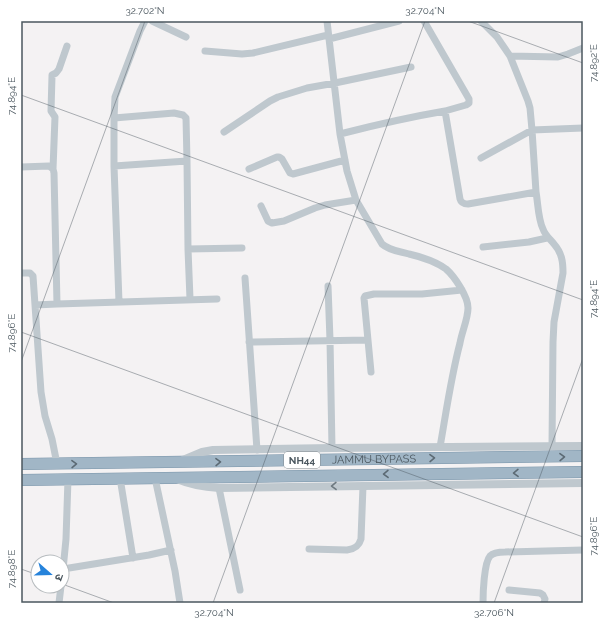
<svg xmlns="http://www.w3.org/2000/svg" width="604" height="624" font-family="Raleway,'Noto Sans Devanagari',sans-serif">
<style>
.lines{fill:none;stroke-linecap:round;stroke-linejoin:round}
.trunk-casing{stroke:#7994a9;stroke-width:12}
.minor{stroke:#bfc8ce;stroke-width:7}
.tertiary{stroke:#bfc8ce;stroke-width:8}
.trunk{stroke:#a1b6c6;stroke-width:11}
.oneway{stroke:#5c6a74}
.oneway2{stroke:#6e7980}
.ticks{fill:none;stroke:#4b575f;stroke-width:1;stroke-opacity:0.45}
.labels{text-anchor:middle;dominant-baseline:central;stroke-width:4;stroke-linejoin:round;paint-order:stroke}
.shield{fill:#fff;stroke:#81898f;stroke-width:1}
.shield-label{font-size:10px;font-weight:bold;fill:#4b575f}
.street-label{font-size:11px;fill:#4b575f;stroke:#fff}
.neatline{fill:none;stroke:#4b575f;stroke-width:1.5}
.ticks-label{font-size:10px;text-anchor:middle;fill:#4b575f}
</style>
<rect width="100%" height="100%" fill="#f4f2f3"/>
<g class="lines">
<defs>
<g id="trunk">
<path id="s1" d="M 21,464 L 583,456"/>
<path d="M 21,480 L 583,472"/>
</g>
</defs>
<use href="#trunk" class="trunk-casing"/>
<path class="minor" d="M 152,21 L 186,37
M 327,21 L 340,134 L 347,171 L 356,200 L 382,244 C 390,251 399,251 409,254 C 422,257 435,261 446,269 C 454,276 468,296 468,308 C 468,319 462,331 460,343 C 451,377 446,413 440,447
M 424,21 L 469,99 L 469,103 L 466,105 L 445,111
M 329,39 L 399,21
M 205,51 L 242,54 L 253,53 L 328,35
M 510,56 L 558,57 L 568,54 L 583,48
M 114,118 L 115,97 L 140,31 L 145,21
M 224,132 L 270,101 L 278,97 L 307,88 L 335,83 L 411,67
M 340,134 C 375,125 410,117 445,111 L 460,199 C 461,203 464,204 468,204 L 536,192 L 532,130 L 530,108 L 528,101 L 510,56 L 497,37 L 481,21
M 481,158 L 532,130 L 583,128
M 114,166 L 114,118 L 174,113 L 183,115 L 186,118 L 187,161
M 21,167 L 49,166 L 53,169 L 54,173 L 57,304 L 35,305
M 53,169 L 55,117 L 51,111 L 52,76 L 52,75 L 56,73 L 59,69 L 67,46
M 249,169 L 277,157 L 279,157 L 282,159 L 290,173 L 293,174 L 345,160
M 536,192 C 538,203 538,219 543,229 C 545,235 550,239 554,244 C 562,253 563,262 563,273 L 554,322 L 553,342 L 552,446
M 261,206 L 268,221 L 272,223 L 284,221 L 315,208 L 325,205 L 356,200
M 483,247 L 529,242 L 547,238
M 188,249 L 242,248
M 21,273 L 30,273 L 33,276 L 41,392 L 45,416 L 52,439 L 57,464
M 245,278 L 257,450
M 328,286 L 330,340 L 332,448
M 119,302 L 114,166 L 187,161 L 188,249 L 190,299
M 57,304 L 217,299
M 249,342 L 368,340
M 371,372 L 364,298 L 365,296 L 374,294 L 422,294 L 462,290
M 120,478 L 133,558
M 155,478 L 175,571 L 180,603
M 219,488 L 240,590
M 309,549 L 347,550 C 355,549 359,546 361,539 L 363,486
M 63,569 L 149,555 L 171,550
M 62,580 L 66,539 L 68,479
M 509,590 L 540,593 L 543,595 L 545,599 L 544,603
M 59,603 L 61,586
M 483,603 C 483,593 484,563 490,556 C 494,552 500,552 505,552 L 583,550"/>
<path class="tertiary" d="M 183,460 L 202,452 L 213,450 L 332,448 L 583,446
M 177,479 C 191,485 204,487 219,488 L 583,483"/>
<use href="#trunk" class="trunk"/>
</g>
<defs><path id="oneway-chevron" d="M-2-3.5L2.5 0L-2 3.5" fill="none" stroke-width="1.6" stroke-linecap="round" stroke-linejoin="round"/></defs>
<g class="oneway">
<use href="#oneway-chevron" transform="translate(562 457) rotate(-1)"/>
<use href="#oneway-chevron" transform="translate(432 458) rotate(-1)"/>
<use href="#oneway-chevron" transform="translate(218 462) rotate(-1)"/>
<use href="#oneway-chevron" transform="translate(74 464) rotate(-1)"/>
<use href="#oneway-chevron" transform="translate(516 473) rotate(179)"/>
<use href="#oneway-chevron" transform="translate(386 474) rotate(179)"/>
</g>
<use class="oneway2" href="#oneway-chevron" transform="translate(334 486) rotate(179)"/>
<path class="ticks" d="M 468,21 L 583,63M 21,95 L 583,300M 21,332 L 583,537M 21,362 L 145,21M 21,569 L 38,575M 62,584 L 114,603M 213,603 L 425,21M 494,603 L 583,358"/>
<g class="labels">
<rect class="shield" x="284" y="452" width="36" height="16" rx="3"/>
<g class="shield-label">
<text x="302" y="460">NH44</text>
</g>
<g class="street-label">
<text stroke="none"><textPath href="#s1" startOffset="353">JAMMU BYPASS</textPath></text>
</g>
</g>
<rect width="604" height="624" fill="none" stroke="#ffffff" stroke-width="44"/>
<g transform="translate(50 574) rotate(110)"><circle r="19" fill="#ffffff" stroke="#b7bcbf"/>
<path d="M0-3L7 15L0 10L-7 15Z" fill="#2683db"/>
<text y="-6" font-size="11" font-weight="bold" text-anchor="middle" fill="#4b575f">उ</text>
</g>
<rect x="22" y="22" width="560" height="580" class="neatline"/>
<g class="ticks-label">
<text x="145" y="14">32.702°N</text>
<text x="425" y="14">32.704°N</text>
<text transform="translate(593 63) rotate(-90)" y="4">74.892°E</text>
<text transform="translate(11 96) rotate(-90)" y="4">74.894°E</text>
<text transform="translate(593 299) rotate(-90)" y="4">74.894°E</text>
<text transform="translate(11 333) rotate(-90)" y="4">74.896°E</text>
<text transform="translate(593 536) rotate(-90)" y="4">74.896°E</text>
<text transform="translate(11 569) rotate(-90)" y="4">74.898°E</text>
<text x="214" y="616">32.704°N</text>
<text x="494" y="616">32.706°N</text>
</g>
</svg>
